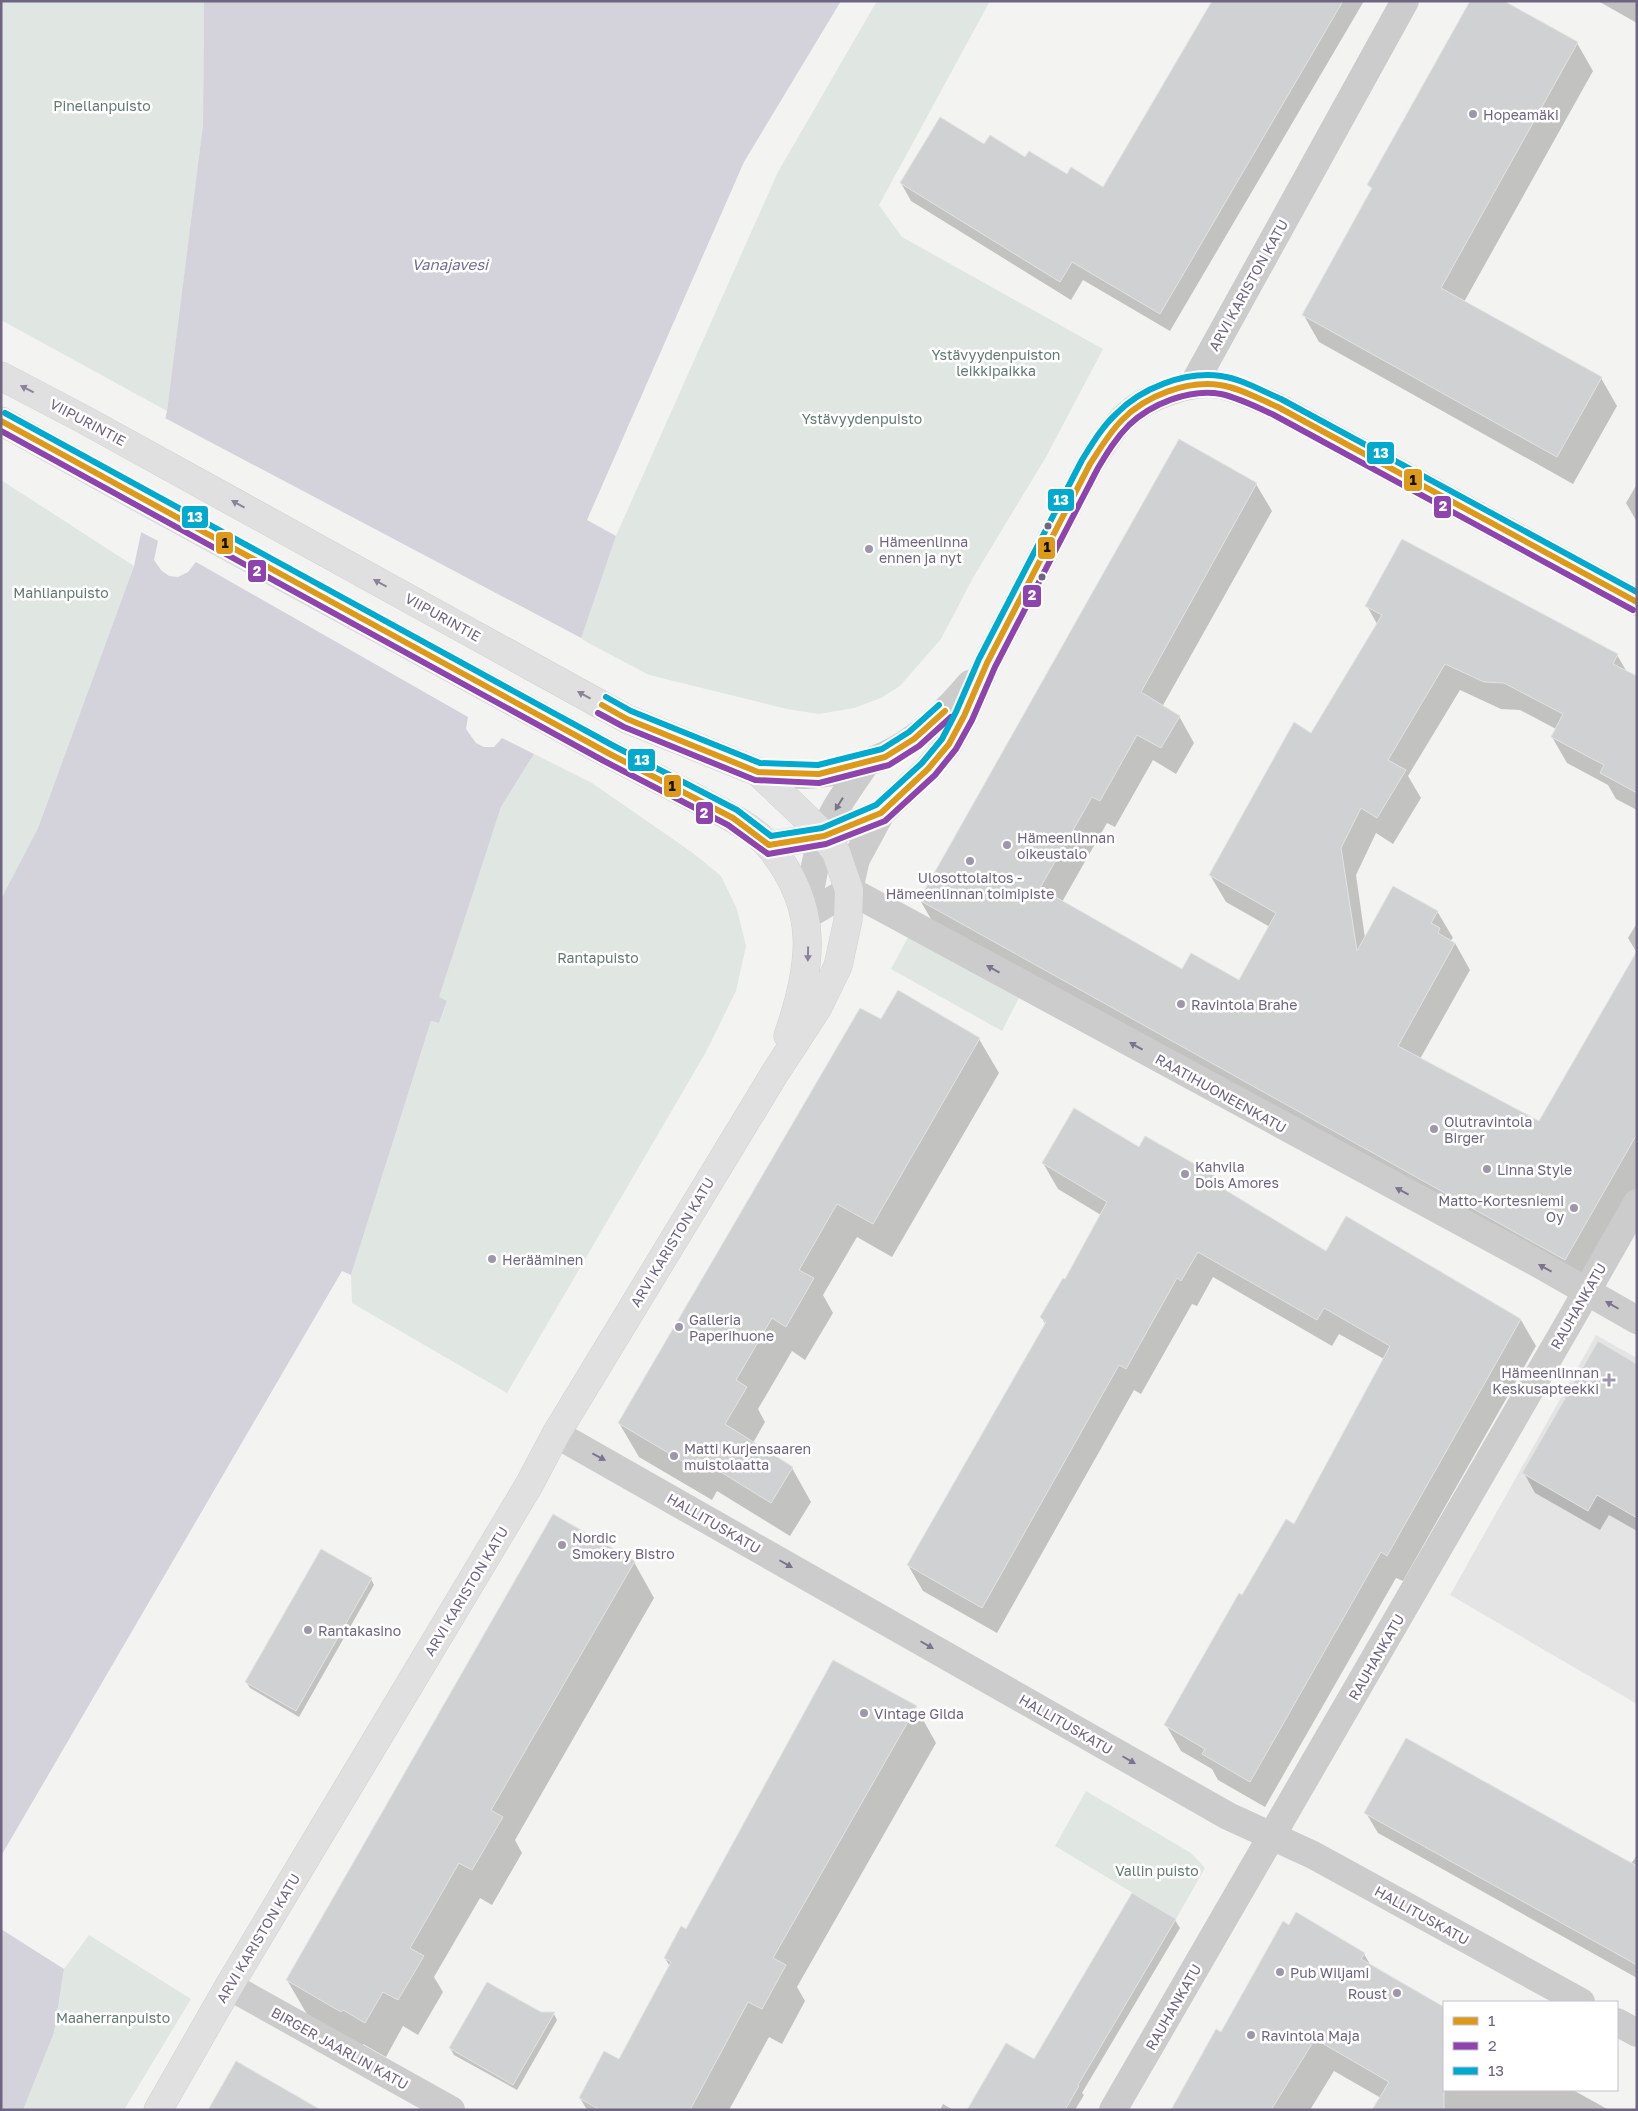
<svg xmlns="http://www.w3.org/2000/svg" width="1638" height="2111" font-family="'Golos Text',sans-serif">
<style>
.built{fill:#e4e4e5}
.green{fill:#e0e6e2}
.water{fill:#d4d3db}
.pier{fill:#f3f4f2}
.shadow{fill:#0003}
.building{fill:#d0d1d2;stroke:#e2e3e2}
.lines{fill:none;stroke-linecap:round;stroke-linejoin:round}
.major-casing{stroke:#d1d1d2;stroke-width:29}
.minor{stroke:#cdcccd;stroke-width:28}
.major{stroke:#e0e0e1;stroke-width:28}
.bus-1-casing{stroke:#fff;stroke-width:10}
.bus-2-casing{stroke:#fff;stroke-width:10}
.bus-3-casing{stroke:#fff;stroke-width:10}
.bus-1{stroke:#dc991a;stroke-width:6}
.bus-2{stroke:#8e44ad;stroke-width:6}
.bus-3{stroke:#00a9ce;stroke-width:6}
.oneway{fill:#8a849a}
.oneway2{fill:#7c748d}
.poi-dot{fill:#9d97a9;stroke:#fff;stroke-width:2}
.bus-dot{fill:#6e6582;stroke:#fff;stroke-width:2}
.labels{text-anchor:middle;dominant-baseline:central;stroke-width:5;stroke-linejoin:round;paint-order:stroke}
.park-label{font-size:14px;fill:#637972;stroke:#fff}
.poi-label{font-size:14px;fill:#6e6582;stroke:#fff;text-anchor:start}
.street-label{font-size:14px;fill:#6e6582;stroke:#fff}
.water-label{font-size:15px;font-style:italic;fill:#756f93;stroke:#fff}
.line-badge{stroke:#fff;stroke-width:2}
.badge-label{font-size:14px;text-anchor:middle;font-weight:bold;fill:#fff}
.pale-badge-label{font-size:14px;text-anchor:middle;font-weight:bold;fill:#111}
</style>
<rect width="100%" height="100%" fill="#f3f4f2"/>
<path class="built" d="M 1596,1335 L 1637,1358 L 1637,1704 L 1450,1595 Z"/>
<path class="green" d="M 1,1 L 204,1 L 203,124 L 167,411 L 1,320 Z
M 877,1 L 990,1 L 879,205 L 902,237 L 1103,349 L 1046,457 L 974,576 L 941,639 L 900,686 L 881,698 L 854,708 L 819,714 L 787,709 L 649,675 L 581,639 L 616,536 L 778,172 Z
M 1,480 L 134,566 L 38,828 L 1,899 Z
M 534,754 L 592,783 L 693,853 L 721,876 L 737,909 L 746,946 L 736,991 L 706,1052 L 507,1393 L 352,1303 L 351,1275 L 431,1021 L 439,1023 L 447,1002 L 438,997 L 501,807 Z
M 914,926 L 1025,986 L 1002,1031 L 891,969 Z
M 1086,1791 L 1191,1853 L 1205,1868 L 1176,1919 L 1055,1846 Z
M 89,1935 L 191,1999 L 124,2110 L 23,2110 L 54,2033 L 64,1969 Z"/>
<path class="water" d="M 204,1 L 877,1 L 778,172 L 616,536 L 581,639 L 534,754 L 501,807 L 439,997 L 447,1001 L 439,1023 L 431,1021 L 351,1275 L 342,1271 L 1,1856 L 1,899 L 38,828 L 134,566 L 167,411 L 203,124 Z
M 1,1929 L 64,1969 L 54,2033 L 23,2110 L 1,2110 Z"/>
<path class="pier" d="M 841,1 L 877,1 L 778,172 L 616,536 L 587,520 L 744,162 Z
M 163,417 L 583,639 L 536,755 L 502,738 L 494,747 L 484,747 L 476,743 L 466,729 L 468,717 L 196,562 L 188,572 L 178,577 L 169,576 L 161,570 L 154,560 L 158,541 L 139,531 Z"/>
<path class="shadow" d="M 1213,1 L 1364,1 L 1170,331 L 1083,280 L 1071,300 L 911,201 L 901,183 L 985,146 L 1026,159 L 1103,189 Z
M 1598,1 L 1637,1 L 1637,23 Z
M 1577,43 L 1593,71 L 1464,302 L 1601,378 L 1617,406 L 1573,484 L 1319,342 L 1303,314 L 1372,190 L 1369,185 Z
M 1180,441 L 1256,484 L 1272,511 L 1162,707 L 1179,716 L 1194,743 L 1176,774 L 1153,760 L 1115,827 L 1107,823 L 1062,902 L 1183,971 L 1239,982 L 1270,927 L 1226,902 L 1210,875 L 1311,735 L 1377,624 L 1367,606 L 1617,655 L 1627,672 L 1637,678 L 1637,810 L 1616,799 L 1608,785 L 1567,763 L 1552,737 L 1556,729 L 1520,710 L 1501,709 L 1460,690 L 1408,776 L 1421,798 L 1393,844 L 1376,833 L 1356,875 L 1365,938 L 1437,911 L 1453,938 L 1450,941 L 1455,943 L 1470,970 L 1420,1059 L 1539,1123 L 1637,953 L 1628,938 L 1637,923 L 1637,1187 L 1580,1286 L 935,926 L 920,900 Z
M 1637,484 L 1637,522 L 1626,503 Z
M 898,992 L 979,1039 L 999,1073 L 892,1257 L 857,1237 L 823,1295 L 833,1313 L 805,1360 L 792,1351 L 758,1409 L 765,1422 L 753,1443 L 792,1468 L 811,1502 L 790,1536 L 717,1491 L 712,1500 L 639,1457 L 619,1423 L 881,1021 Z
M 1139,1149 L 1220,1180 L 1228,1193 L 1327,1252 L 1521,1320 L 1536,1346 L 1403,1581 L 1396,1578 L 1265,1807 L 1218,1780 L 1212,1769 L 1181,1751 L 1166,1725 L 1243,1596 L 1294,1525 L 1384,1359 L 1339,1334 L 1332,1346 L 1213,1277 L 1197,1306 L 1192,1304 L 1141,1394 L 1134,1390 L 997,1633 L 923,1591 L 908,1565 L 1046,1325 L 1041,1317 L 1065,1281 L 1101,1215 L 1058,1189 L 1043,1163 Z
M 1637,1365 L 1637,1531 L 1609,1515 L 1600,1530 L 1535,1493 L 1524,1473 Z
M 634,1562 L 654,1598 L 515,1840 L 522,1853 L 492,1905 L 480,1898 L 434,1977 L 443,1992 L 418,2035 L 403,2026 L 386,2057 L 363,2044 L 362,2047 L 308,2016 L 287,1980 Z
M 371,1579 L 374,1585 L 299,1717 L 250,1688 L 246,1682 Z
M 916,1707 L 936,1743 L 797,1987 L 805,2001 L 782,2044 L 769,2037 L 729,2110 L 587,2110 L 580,2098 L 620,2060 L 670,1967 L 665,1958 L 687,1930 Z
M 1366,1813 L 1631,1864 L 1637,1855 L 1637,1978 L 1378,1833 Z
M 1175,1920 L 1180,1928 L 1082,2093 L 1084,2095 L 1075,2110 L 969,2110 L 1035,2061 Z
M 1289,1926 L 1364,1954 L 1371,1966 L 1444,2009 L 1444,2090 L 1573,2090 L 1609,2110 L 1383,2110 L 1381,2098 L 1334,2071 L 1310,2110 L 1175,2110 Z
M 540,2014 L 554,2014 L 557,2020 L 517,2090 L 454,2055 L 450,2048 Z
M 943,2104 L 953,2110 L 940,2110 Z"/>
<path class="building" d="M 1212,1 L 1343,1 L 1160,314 L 1072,262 L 1060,282 L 900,183 L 940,117 L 984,144 L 990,135 L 1025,157 L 1029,151 L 1067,174 L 1071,167 L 1103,187 Z
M 1470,1 L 1504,1 L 1578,42 L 1441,288 L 1602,377 L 1557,457 L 1302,315 L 1372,188 L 1367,185 Z
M 1179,439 L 1257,483 L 1141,692 L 1180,716 L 1161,748 L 1137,735 L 1100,801 L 1092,797 L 1040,888 L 1182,969 L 1191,953 L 1239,980 L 1276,913 L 1209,875 L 1294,722 L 1311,733 L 1382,615 L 1365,606 L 1402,539 L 1618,654 L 1613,664 L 1637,676 L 1637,793 L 1600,773 L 1604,765 L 1551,737 L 1563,714 L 1504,683 L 1484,682 L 1445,664 L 1388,760 L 1406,770 L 1377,818 L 1361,808 L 1341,848 L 1357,951 L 1393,886 L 1438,911 L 1431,923 L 1440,928 L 1438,933 L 1455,943 L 1398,1046 L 1539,1121 L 1637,951 L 1637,1134 L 1565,1260 L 919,900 Z
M 898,990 L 980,1038 L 873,1224 L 837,1204 L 799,1270 L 814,1278 L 786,1327 L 772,1318 L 736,1380 L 747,1387 L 725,1424 L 793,1467 L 771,1503 L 698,1458 L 692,1467 L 618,1423 L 860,1008 L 881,1019 Z
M 1074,1108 L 1139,1147 L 1145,1136 L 1221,1179 L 1217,1185 L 1326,1251 L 1346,1216 L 1521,1319 L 1387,1556 L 1381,1552 L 1250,1782 L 1202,1754 L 1205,1749 L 1164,1725 L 1239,1593 L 1242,1595 L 1286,1519 L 1294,1524 L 1390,1346 L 1324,1308 L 1317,1320 L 1198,1252 L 1181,1281 L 1177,1278 L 1126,1369 L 1119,1365 L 982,1608 L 907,1565 L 1046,1322 L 1040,1317 L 1063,1278 L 1065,1279 L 1107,1202 L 1042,1163 Z
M 1598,1341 L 1637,1364 L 1637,1518 L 1597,1495 L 1588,1511 L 1522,1473 Z
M 553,1514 L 635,1561 L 491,1810 L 503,1817 L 472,1870 L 459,1863 L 410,1948 L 424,1956 L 398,2000 L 383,1992 L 365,2023 L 343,2010 L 341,2012 L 286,1980 Z
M 321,1549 L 372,1578 L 296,1711 L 245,1682 Z
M 833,1660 L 917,1706 L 773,1958 L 786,1965 L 762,2009 L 748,2002 L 690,2110 L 600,2110 L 579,2098 L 604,2051 L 619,2059 L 671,1962 L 664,1958 L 681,1926 L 686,1929 Z
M 1406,1738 L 1637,1866 L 1637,1965 L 1364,1813 Z
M 1132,1893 L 1176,1919 L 1078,2085 L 1079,2086 L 1065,2110 L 967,2110 L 1006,2043 L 1034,2059 Z
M 1296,1912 L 1365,1953 L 1361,1959 L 1444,2007 L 1444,2110 L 1372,2110 L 1389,2082 L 1315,2039 L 1271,2110 L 1171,2110 L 1216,2029 L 1221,2032 L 1283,1921 L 1289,1925 Z
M 487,1982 L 541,2012 L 555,2012 L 513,2085 L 449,2048 Z
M 236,2061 L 321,2110 L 208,2110 Z"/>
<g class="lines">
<defs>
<path id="major" d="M 1,376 L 83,419 L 627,719 L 758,772 L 820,831 L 836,852 L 849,890 L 848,920 L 838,966 L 818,1007 L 775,1073 L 556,1434 L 529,1485 L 229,1986 L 158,2110
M 1,421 C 196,530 392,635 587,742 C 622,761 658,779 693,797 C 716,809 754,827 770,847 C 821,909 812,966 788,1036"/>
</defs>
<use href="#major" class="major-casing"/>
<path class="minor" d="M 1193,385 L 1405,1
M 758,772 C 778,773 800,777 820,774 C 888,764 926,736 970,684
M 769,845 L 824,836 L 881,813 L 928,769 L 949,744 L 964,716 L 987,663 L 1090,464 C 1101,447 1112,428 1127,415 C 1148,396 1192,380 1220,385 C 1240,389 1259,399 1278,407 L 1637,602
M 849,890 L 1537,1263 L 1637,1320
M 849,890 L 856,859 L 881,813
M 806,916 C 812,880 817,841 836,808 C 845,793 856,778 866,763
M 806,916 L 849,890
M 556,1434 L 1228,1816 L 1313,1855 L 1581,2002
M 229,1986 L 451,2110
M 1617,2022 L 1637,2033
M 1113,2110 L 1571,1319 L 1637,1203"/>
<use href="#major" class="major"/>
<defs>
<path id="bus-1" d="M 1,421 L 608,753 L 733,818 L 769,845 L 824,836 L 881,813 L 928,769 L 949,744 L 964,716 L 987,663 L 1090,464 C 1100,449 1109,433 1122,420 C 1145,396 1187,380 1220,385 C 1240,388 1259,399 1278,407 L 1637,602
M 602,705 L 627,719 L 758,772 L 819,774 L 885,757 L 914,739 L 945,711"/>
<path id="bus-2" d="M 1,431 L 604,761 L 728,825 L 768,854 L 826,844 L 885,821 L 935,775 L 956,749 L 972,720 L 995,667 L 1098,468 C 1107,453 1116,438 1129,425 C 1151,404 1190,388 1221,394 C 1239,398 1257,407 1274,415 L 1633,610
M 598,713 L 624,727 L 755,780 L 819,783 L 889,765 L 919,746 L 951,717"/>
<path id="bus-3" d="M 5,413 L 612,745 L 737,810 L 771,836 L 822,828 L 876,805 L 922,763 L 942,739 L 956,712 L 979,659 L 1082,460 C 1092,444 1102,427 1116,414 C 1141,388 1185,371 1221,376 C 1242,379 1262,391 1281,399 L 1637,592
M 606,697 L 631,711 L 760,763 L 818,765 L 882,749 L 909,732 L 939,705"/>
</defs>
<use href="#bus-1" class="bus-1-casing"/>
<use href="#bus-2" class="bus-2-casing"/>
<use href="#bus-3" class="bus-3-casing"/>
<use href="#bus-1" class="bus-1"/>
<use href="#bus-2" class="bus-2"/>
<use href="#bus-3" class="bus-3"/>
</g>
<defs><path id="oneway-solid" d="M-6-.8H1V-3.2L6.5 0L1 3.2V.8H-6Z" transform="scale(1.25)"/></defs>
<g class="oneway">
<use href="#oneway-solid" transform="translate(27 389) rotate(-153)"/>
<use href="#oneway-solid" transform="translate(238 504) rotate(-151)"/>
<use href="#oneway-solid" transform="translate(380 583) rotate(-151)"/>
<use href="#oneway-solid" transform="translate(584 695) rotate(-151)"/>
<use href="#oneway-solid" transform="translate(808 954) rotate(91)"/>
</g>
<g class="oneway2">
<use href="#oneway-solid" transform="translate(839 804) rotate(122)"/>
<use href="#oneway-solid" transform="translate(993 969) rotate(-151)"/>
<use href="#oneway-solid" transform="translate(1136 1046) rotate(-151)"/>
<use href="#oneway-solid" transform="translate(1402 1191) rotate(-152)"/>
<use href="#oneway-solid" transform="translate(1545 1268) rotate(-151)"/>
<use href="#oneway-solid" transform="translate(1612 1305) rotate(-150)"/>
<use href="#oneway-solid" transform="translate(599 1457) rotate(28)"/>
<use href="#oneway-solid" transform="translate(786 1564) rotate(30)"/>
<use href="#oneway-solid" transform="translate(927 1645) rotate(30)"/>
<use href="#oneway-solid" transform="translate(1129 1760) rotate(30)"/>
</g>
<g class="poi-dot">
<circle cx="1473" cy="114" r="5"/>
<circle cx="869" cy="549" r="5"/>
<circle cx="1007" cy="845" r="5"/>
<circle cx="970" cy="861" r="5"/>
<circle cx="1181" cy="1004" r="5"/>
<circle cx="1434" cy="1129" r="5"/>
<circle cx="1487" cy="1169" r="5"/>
<circle cx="1185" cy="1174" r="5"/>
<circle cx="1574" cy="1208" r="5"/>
<circle cx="492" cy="1259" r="5"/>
<circle cx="679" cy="1327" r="5"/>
<path d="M1606.5 1372.5h5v5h5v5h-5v5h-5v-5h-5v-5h5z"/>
<circle cx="674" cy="1456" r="5"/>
<circle cx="562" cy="1545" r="5"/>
<circle cx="308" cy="1630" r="5"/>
<circle cx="864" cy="1713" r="5"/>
<circle cx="1280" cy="1972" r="5"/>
<circle cx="1397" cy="1993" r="5"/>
<circle cx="1251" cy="2035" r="5"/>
</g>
<g class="bus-dot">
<circle cx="1048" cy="526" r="4.5"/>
<circle cx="1042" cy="577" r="4.5"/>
</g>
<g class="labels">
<g class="park-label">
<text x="102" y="105">Pinellanpuisto</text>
<text x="996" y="354">Ystävyydenpuiston<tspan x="996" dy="16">leikkipaikka</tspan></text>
<text x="862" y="418">Ystävyydenpuisto</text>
<text x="61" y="592">Mahlianpuisto</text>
<text x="598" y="957">Rantapuisto</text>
<text x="1157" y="1870">Vallin puisto</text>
<text x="113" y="2017">Maaherranpuisto</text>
</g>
<g class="poi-label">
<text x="1483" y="114">Hopeamäki</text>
<text x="879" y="541">Hämeenlinna<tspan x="879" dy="16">ennen ja nyt</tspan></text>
<text x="1017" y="837">Hämeenlinnan<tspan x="1017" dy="16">oikeustalo</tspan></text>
<text x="970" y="877" text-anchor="middle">Ulosottolaitos -<tspan x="970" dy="16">Hämeenlinnan toimipiste</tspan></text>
<text x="1191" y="1004">Ravintola Brahe</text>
<text x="1444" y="1121">Olutravintola<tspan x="1444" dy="16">Birger</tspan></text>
<text x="1195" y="1166">Kahvila<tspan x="1195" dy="16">Dois Amores</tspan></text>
<text x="1497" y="1169">Linna Style</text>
<text x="1564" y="1200" text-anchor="end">Matto-Kortesniemi<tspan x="1564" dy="16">Oy</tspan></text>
<text x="502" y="1259">Herääminen</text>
<text x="689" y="1319">Galleria<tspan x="689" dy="16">Paperihuone</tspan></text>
<text x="1599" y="1372" text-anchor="end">Hämeenlinnan<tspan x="1599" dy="16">Keskusapteekki</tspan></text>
<text x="684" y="1448">Matti Kurjensaaren<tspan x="684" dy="16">muistolaatta</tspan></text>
<text x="572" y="1537">Nordic<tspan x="572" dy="16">Smokery Bistro</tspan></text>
<text x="318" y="1630">Rantakasino</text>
<text x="874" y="1713">Vintage Gilda</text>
<text x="1290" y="1972">Pub Wiljami</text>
<text x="1387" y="1993" text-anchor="end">Roust</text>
<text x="1261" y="2035">Ravintola Maja</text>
</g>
<g class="street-label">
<text transform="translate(1248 285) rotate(-61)">ARVI KARISTON KATU</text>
<text transform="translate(88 422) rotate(28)">VIIPURINTIE</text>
<text transform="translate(443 617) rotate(29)">VIIPURINTIE</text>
<text transform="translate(1221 1093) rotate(29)">RAATIHUONEENKATU</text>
<text transform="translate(672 1242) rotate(-59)">ARVI KARISTON KATU</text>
<text transform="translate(1578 1306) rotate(-60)">RAUHANKATU</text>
<text transform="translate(714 1523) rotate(30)">HALLITUSKATU</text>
<text transform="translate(466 1591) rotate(-59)">ARVI KARISTON KATU</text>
<text transform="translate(1376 1657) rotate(-60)">RAUHANKATU</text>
<text transform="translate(1066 1724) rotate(30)">HALLITUSKATU</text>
<text transform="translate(1422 1915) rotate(29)">HALLITUSKATU</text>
<text transform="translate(258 1938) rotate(-59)">ARVI KARISTON KATU</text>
<text transform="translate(1173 2007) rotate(-60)">RAUHANKATU</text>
<text transform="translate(340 2048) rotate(29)">BIRGER JAARLIN KATU</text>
</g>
<g class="water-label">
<text x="450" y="264">Vanajavesi</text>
</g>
</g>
<g class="line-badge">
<rect x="1366" y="441" width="29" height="24" rx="5" fill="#00a9ce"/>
<rect x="1403" y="468" width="20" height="24" rx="5" fill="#dc991a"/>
<rect x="1047" y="488" width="28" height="24" rx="5" fill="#00a9ce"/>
<rect x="1433" y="495" width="19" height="24" rx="5" fill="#8e44ad"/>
<rect x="181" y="505" width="28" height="24" rx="5" fill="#00a9ce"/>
<rect x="215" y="531" width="19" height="24" rx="5" fill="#dc991a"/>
<rect x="1037" y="536" width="19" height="24" rx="5" fill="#dc991a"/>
<rect x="247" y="559" width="20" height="24" rx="5" fill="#8e44ad"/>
<rect x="1022" y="584" width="20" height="24" rx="5" fill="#8e44ad"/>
<rect x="627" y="748" width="29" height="24" rx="5" fill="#00a9ce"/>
<rect x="663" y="774" width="19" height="24" rx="5" fill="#dc991a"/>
<rect x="695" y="801" width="19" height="24" rx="5" fill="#8e44ad"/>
</g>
<g class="badge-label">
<text x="1381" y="458">13</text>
<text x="1061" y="505">13</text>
<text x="1443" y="511">2</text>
<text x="195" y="522">13</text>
<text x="257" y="576">2</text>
<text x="1032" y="600">2</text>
<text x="642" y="765">13</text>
<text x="704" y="818">2</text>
</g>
<g class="pale-badge-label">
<text x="1413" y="485">1</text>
<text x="225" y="548">1</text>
<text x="1047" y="552">1</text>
<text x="672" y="791">1</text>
</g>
<rect width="1638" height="2111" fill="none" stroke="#6e6582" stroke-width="5"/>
<rect x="1443" y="2001" width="175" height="90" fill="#ffffff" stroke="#c5c1cd"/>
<rect x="1453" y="2017" width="25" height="8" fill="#dc991a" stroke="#c5c1cd"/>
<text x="1488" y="2026" font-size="15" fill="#6e6582">1</text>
<rect x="1453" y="2042" width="25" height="8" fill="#8e44ad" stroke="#c5c1cd"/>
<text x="1488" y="2051" font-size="15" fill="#6e6582">2</text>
<rect x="1453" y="2067" width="25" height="8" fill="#00a9ce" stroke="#c5c1cd"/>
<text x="1488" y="2076" font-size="15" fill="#6e6582">13</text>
</svg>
